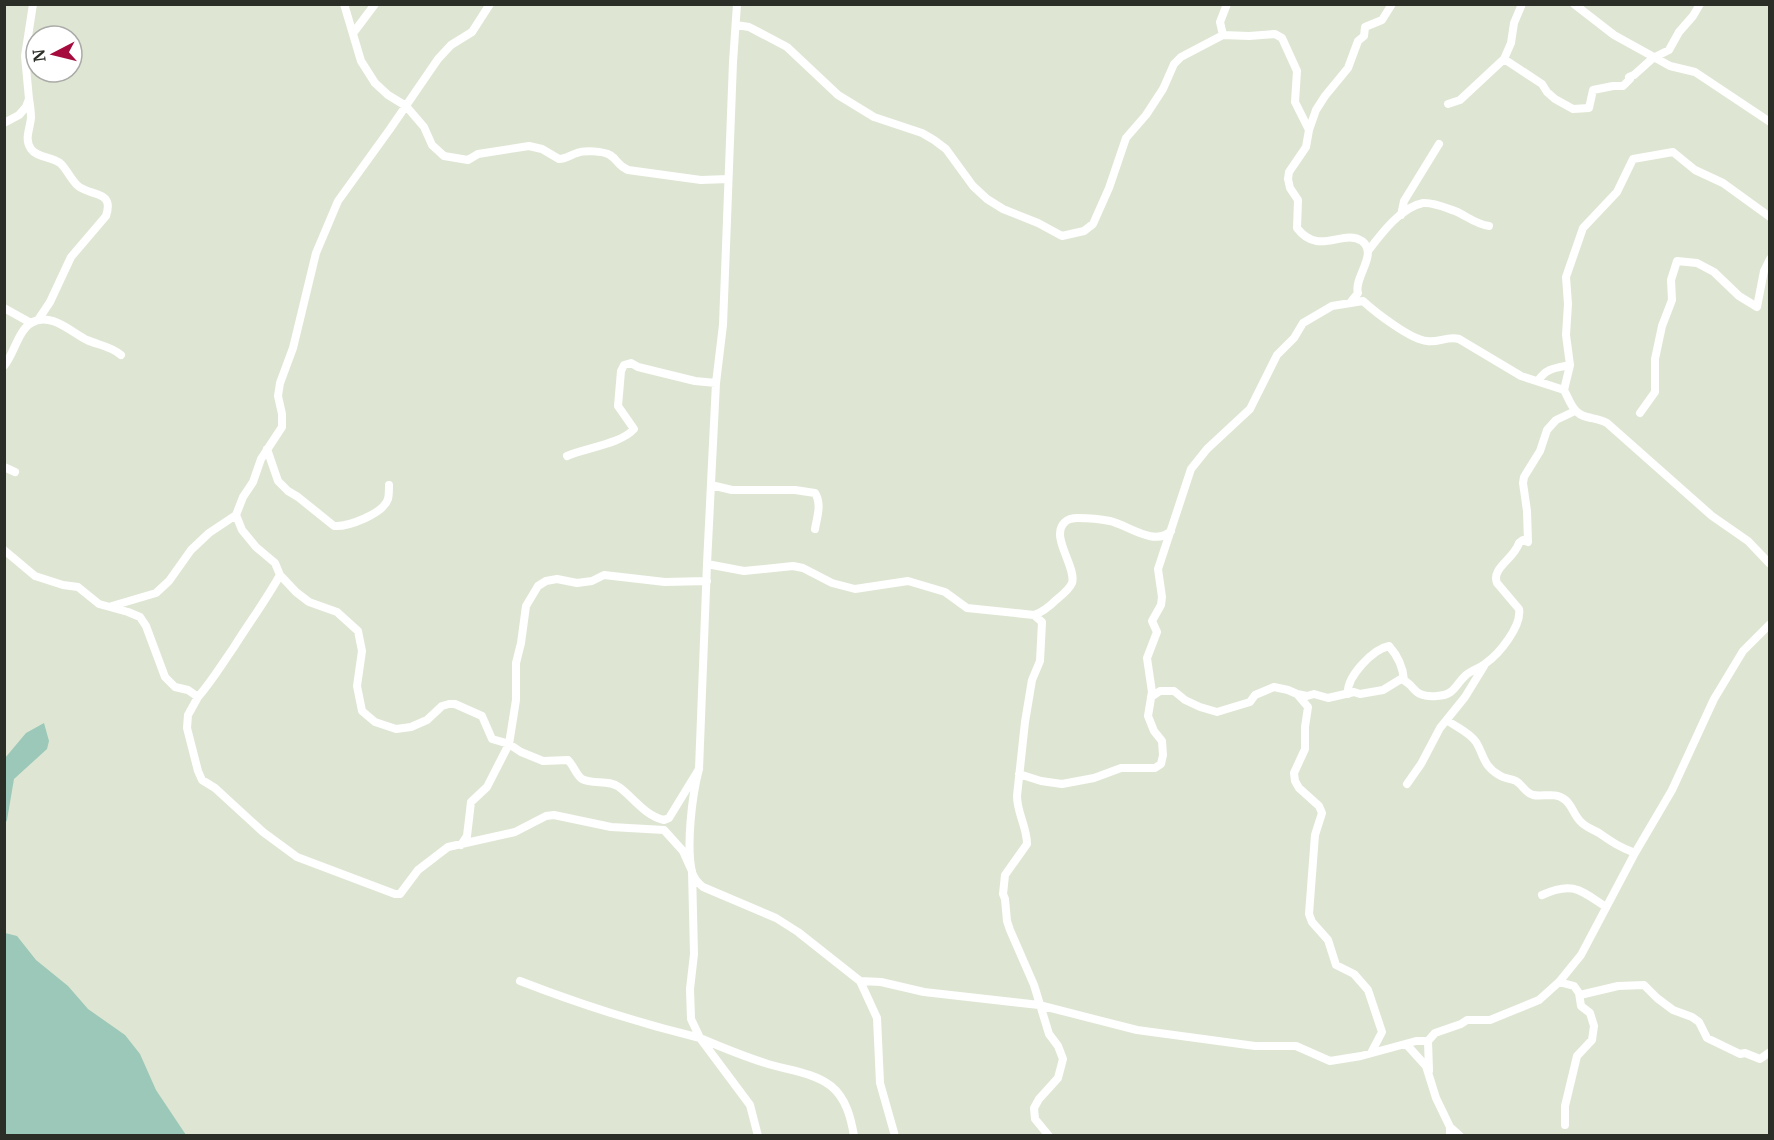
<svg xmlns="http://www.w3.org/2000/svg" width="1774" height="1140" font-family="Merriweather,serif">
<style>
.water{fill:#9bc8b8}
.lines{fill:none;stroke-linecap:round;stroke-linejoin:round}
.street{stroke:#fff;stroke-width:8}
</style>
<rect width="100%" height="100%" fill="#dee6d3"/>
<path class="water" d="M 44,723 L 49,741 L 47,749 L 14,779 L 7,820 L 5,824 L 5,758 L 26,733 Z
M 5,933 L 17,936 L 36,960 L 68,986 L 88,1009 L 125,1035 L 140,1054 L 156,1090 L 186,1135 L 5,1135 Z"/>
<g class="lines">
<path class="street" d="M 344,4 L 361,61 L 375,83 L 388,95 L 406,106 L 424,127 L 432,145 L 444,156 L 468,160 L 478,154 L 529,146 L 542,149 L 559,159 C 566,159 570,155 577,153 C 584,150 603,151 610,155 C 618,160 617,165 628,170 L 701,180 L 728,179
M 490,4 L 472,32 L 451,45 L 438,59 L 390,129 L 338,201 L 316,253 L 293,348 L 280,383 L 278,396 L 282,414 L 282,427 L 261,459 L 253,482 L 243,497 L 236,515 L 242,530 L 256,547 L 275,563 L 280,575 L 296,592 L 309,602 L 337,612 L 358,631 L 362,651 L 357,686 L 362,711 L 375,722 L 396,729 L 411,727 L 427,720 L 442,706 L 449,704 L 455,704 L 482,716 L 492,739 L 509,744 L 521,752 L 543,761 L 568,760 C 574,766 576,775 582,779 C 593,785 609,779 619,787 C 634,798 644,815 664,820 L 669,818 L 699,769
M 737,4 L 733,62 L 723,325 L 716,383 L 707,564 L 699,769 C 692,795 686,846 692,872 C 694,879 698,883 703,887 L 776,918 L 798,932 L 860,981 L 877,1018 L 880,1083 L 895,1136
M 1574,4 L 1614,35 L 1670,66 L 1695,72 L 1770,122
M 736,25 L 749,27 L 787,47 L 838,95 L 874,117 L 922,133 L 934,140 L 946,149 L 973,186 L 987,199 L 1003,209 L 1038,223 L 1062,236 L 1084,231 L 1093,224 L 1109,188 L 1126,138 L 1146,115 L 1163,89 L 1174,64 L 1181,57 L 1223,35 L 1249,36 L 1275,34 L 1282,38 L 1297,71 L 1295,102 L 1309,130 L 1306,147 L 1289,172 L 1288,179 L 1290,188 L 1298,200 L 1297,228 C 1319,257 1343,228 1362,241 C 1379,254 1353,278 1358,293 L 1350,303
M 354,32 L 375,4
M 1223,35 L 1220,22 L 1227,4
M 1504,59 L 1542,84 L 1547,92 L 1555,99 L 1573,109 L 1589,108 L 1593,90 L 1613,86 L 1623,86 L 1630,79 L 1629,77 L 1634,75 L 1653,58 L 1669,50 L 1679,32 L 1693,16 L 1700,4
M 29,99 C 30,105 31,112 31,118 C 30,129 24,139 31,149 C 37,158 51,156 60,163 C 66,168 70,178 77,185 C 89,197 115,189 106,216 L 71,257 L 50,302 L 38,320
M 1448,104 L 1460,100 L 1504,59 L 1511,43 L 1514,23 L 1522,4
M 4,123 L 19,115 L 26,107 L 29,99 L 25,56 L 33,4
M 1309,130 L 1316,110 L 1325,96 L 1348,68 L 1358,41 L 1364,36 L 1365,27 L 1382,20 L 1392,4
M 1401,215 L 1404,201 L 1439,144
M 1368,251 C 1381,234 1401,207 1423,203 C 1434,202 1446,208 1455,211 C 1467,216 1475,224 1489,226
M 4,308 L 31,323
M 4,366 C 14,354 18,331 31,323 C 50,311 71,332 87,340 C 98,345 111,346 121,355
M 1538,381 C 1546,368 1556,368 1570,365
M 1564,390 L 1570,365 L 1566,335 L 1568,304 L 1566,277 L 1583,228 L 1617,192 L 1633,159 L 1673,152 L 1695,170 L 1723,183 L 1770,217
M 1640,413 L 1655,392 L 1655,359 L 1662,326 L 1672,300 L 1671,280 L 1677,261 L 1697,263 L 1714,272 L 1739,296 L 1757,307 L 1764,271 L 1770,259
M 267,449 L 278,481 L 288,491 L 298,497 L 334,526 C 348,527 383,514 388,499 C 389,495 389,489 389,485
M 567,456 C 585,448 621,444 634,429 L 618,406 L 621,371 L 624,365 L 631,363 L 638,367 L 695,381 L 716,383
M 4,467 L 15,472
M 711,485 L 732,490 L 795,490 L 815,493 C 822,504 817,517 815,529
M 4,550 L 35,576 L 63,585 L 78,587 L 99,604 L 128,612 L 140,617 L 146,626 L 165,677 L 175,687 L 188,690 L 198,697 C 212,681 222,664 234,647 C 249,623 266,600 280,575
M 707,564 L 744,571 L 793,566 L 803,568 L 832,583 L 855,589 L 908,581 L 945,592 L 967,608 L 1034,615 C 1043,612 1049,607 1056,600 C 1062,595 1069,590 1072,583 C 1077,567 1049,536 1065,522 C 1069,518 1074,518 1078,518 C 1089,518 1100,519 1110,521 C 1128,525 1154,547 1171,531
M 112,606 L 156,593 L 169,581 L 191,550 L 209,533 L 236,515
M 1034,615 L 1042,622 L 1040,661 L 1032,680 L 1025,722 L 1017,796 C 1017,813 1027,827 1027,844 L 1005,875 L 1003,894 L 1005,899 L 1007,921 L 1010,930 L 1034,985 L 1049,1034 L 1058,1046 L 1063,1059 L 1058,1078 L 1039,1099 L 1034,1108 L 1035,1119 L 1049,1136
M 1297,694 L 1308,707 L 1305,727 L 1305,749 L 1294,773 L 1295,781 L 1299,788 L 1319,806 L 1322,813 L 1315,835 L 1309,914 L 1312,922 L 1328,940 L 1336,965 L 1354,974 L 1368,990 L 1382,1032 L 1371,1053
M 1348,694 C 1346,677 1373,649 1389,646 C 1397,655 1403,667 1404,680
M 198,697 L 188,715 L 187,728 L 198,771 L 202,780 L 215,788 L 263,832 L 297,857 L 395,894 L 400,894 L 418,870 L 448,847 L 515,832 L 546,816 L 554,815 L 611,827 L 664,830 L 683,851 L 692,871 L 694,954 L 690,989 L 691,1019 L 700,1038 C 721,1047 743,1056 765,1063 C 786,1070 813,1072 831,1086 C 846,1098 851,1118 854,1136
M 1151,697 L 1160,691 L 1174,691 L 1185,700 L 1200,707 L 1217,712 L 1250,702 L 1255,695 L 1274,687 L 1288,690 L 1297,694 L 1307,696 L 1314,694 L 1328,698 L 1354,692 L 1360,694 L 1383,690 L 1401,679 C 1417,685 1411,698 1437,696 C 1455,695 1455,685 1466,675 C 1472,670 1480,668 1486,663 C 1499,654 1522,626 1519,609 L 1497,583 C 1491,568 1514,559 1519,543 L 1523,540 L 1528,542 L 1527,511 L 1523,483 L 1524,477 L 1540,451 L 1547,430 L 1556,420 L 1575,411
M 1447,720 C 1457,728 1468,731 1476,742 C 1484,755 1483,766 1499,775 C 1504,779 1510,778 1516,781 C 1523,785 1524,792 1533,795 C 1543,797 1555,792 1564,799 C 1572,804 1573,814 1580,821 C 1585,827 1592,829 1599,833 C 1612,842 1619,847 1635,853
M 1019,774 L 1041,781 L 1062,784 L 1094,778 L 1121,768 L 1155,768 L 1161,764 L 1163,755 L 1162,741 L 1154,731 L 1148,716 L 1152,692 L 1147,658 L 1157,632 L 1152,621 L 1161,605 L 1162,597 L 1158,569 L 1191,469 L 1207,449 L 1250,409 L 1277,355 L 1294,338 L 1303,323 L 1332,306 L 1363,301 C 1375,312 1411,340 1427,341 C 1438,343 1447,336 1459,339 L 1521,376 L 1564,390 C 1570,401 1573,414 1587,417 C 1595,419 1600,419 1607,423 L 1712,516 L 1748,541 L 1770,564
M 1407,784 L 1421,764 L 1440,728 L 1465,697 L 1484,666
M 461,845 L 467,836 L 471,802 L 487,787 L 509,744 L 516,700 L 516,663 L 521,643 L 526,606 L 538,586 L 546,581 L 557,579 L 577,583 L 592,581 L 604,575 L 665,582 L 707,581
M 1542,895 C 1573,881 1580,890 1606,907
M 520,981 C 579,1004 639,1023 700,1038 L 750,1105 L 758,1136
M 860,981 L 881,982 L 924,992 L 1039,1005 L 1137,1030 L 1255,1046 L 1296,1046 L 1330,1061 L 1361,1056 L 1416,1041 L 1428,1041 L 1435,1033 L 1461,1024 L 1467,1020 L 1490,1020 L 1539,1000 L 1559,982 L 1581,955 L 1635,853 L 1672,790 L 1714,699 L 1743,651 L 1770,624
M 1559,982 L 1574,986 L 1579,993 L 1581,1006 L 1590,1013 L 1594,1026 L 1592,1040 L 1577,1056 L 1565,1106 L 1565,1125
M 1580,995 L 1618,986 L 1644,985 L 1657,998 L 1673,1010 L 1692,1017 L 1699,1022 L 1707,1038 L 1740,1054 L 1745,1053 L 1760,1059 L 1770,1052
M 1428,1041 L 1429,1071
M 1406,1044 L 1426,1066 L 1436,1098 L 1450,1127 L 1450,1136
M 1450,1127 L 1460,1136"/>
</g>
<rect width="1774" height="1140" fill="none" stroke="#2b2e26" stroke-width="12"/>
<g transform="translate(54 54) rotate(263)"><circle r="28" fill="#ffffff" stroke="#aaaba8" stroke-width="1.5"/>
<path d="M0-4.5L10 22L0 15L-10 22Z" fill="#a50b3d"/>
<text y="-9" font-size="16" font-weight="bold" text-anchor="middle" fill="#2b2e26">N</text>
</g>
</svg>
